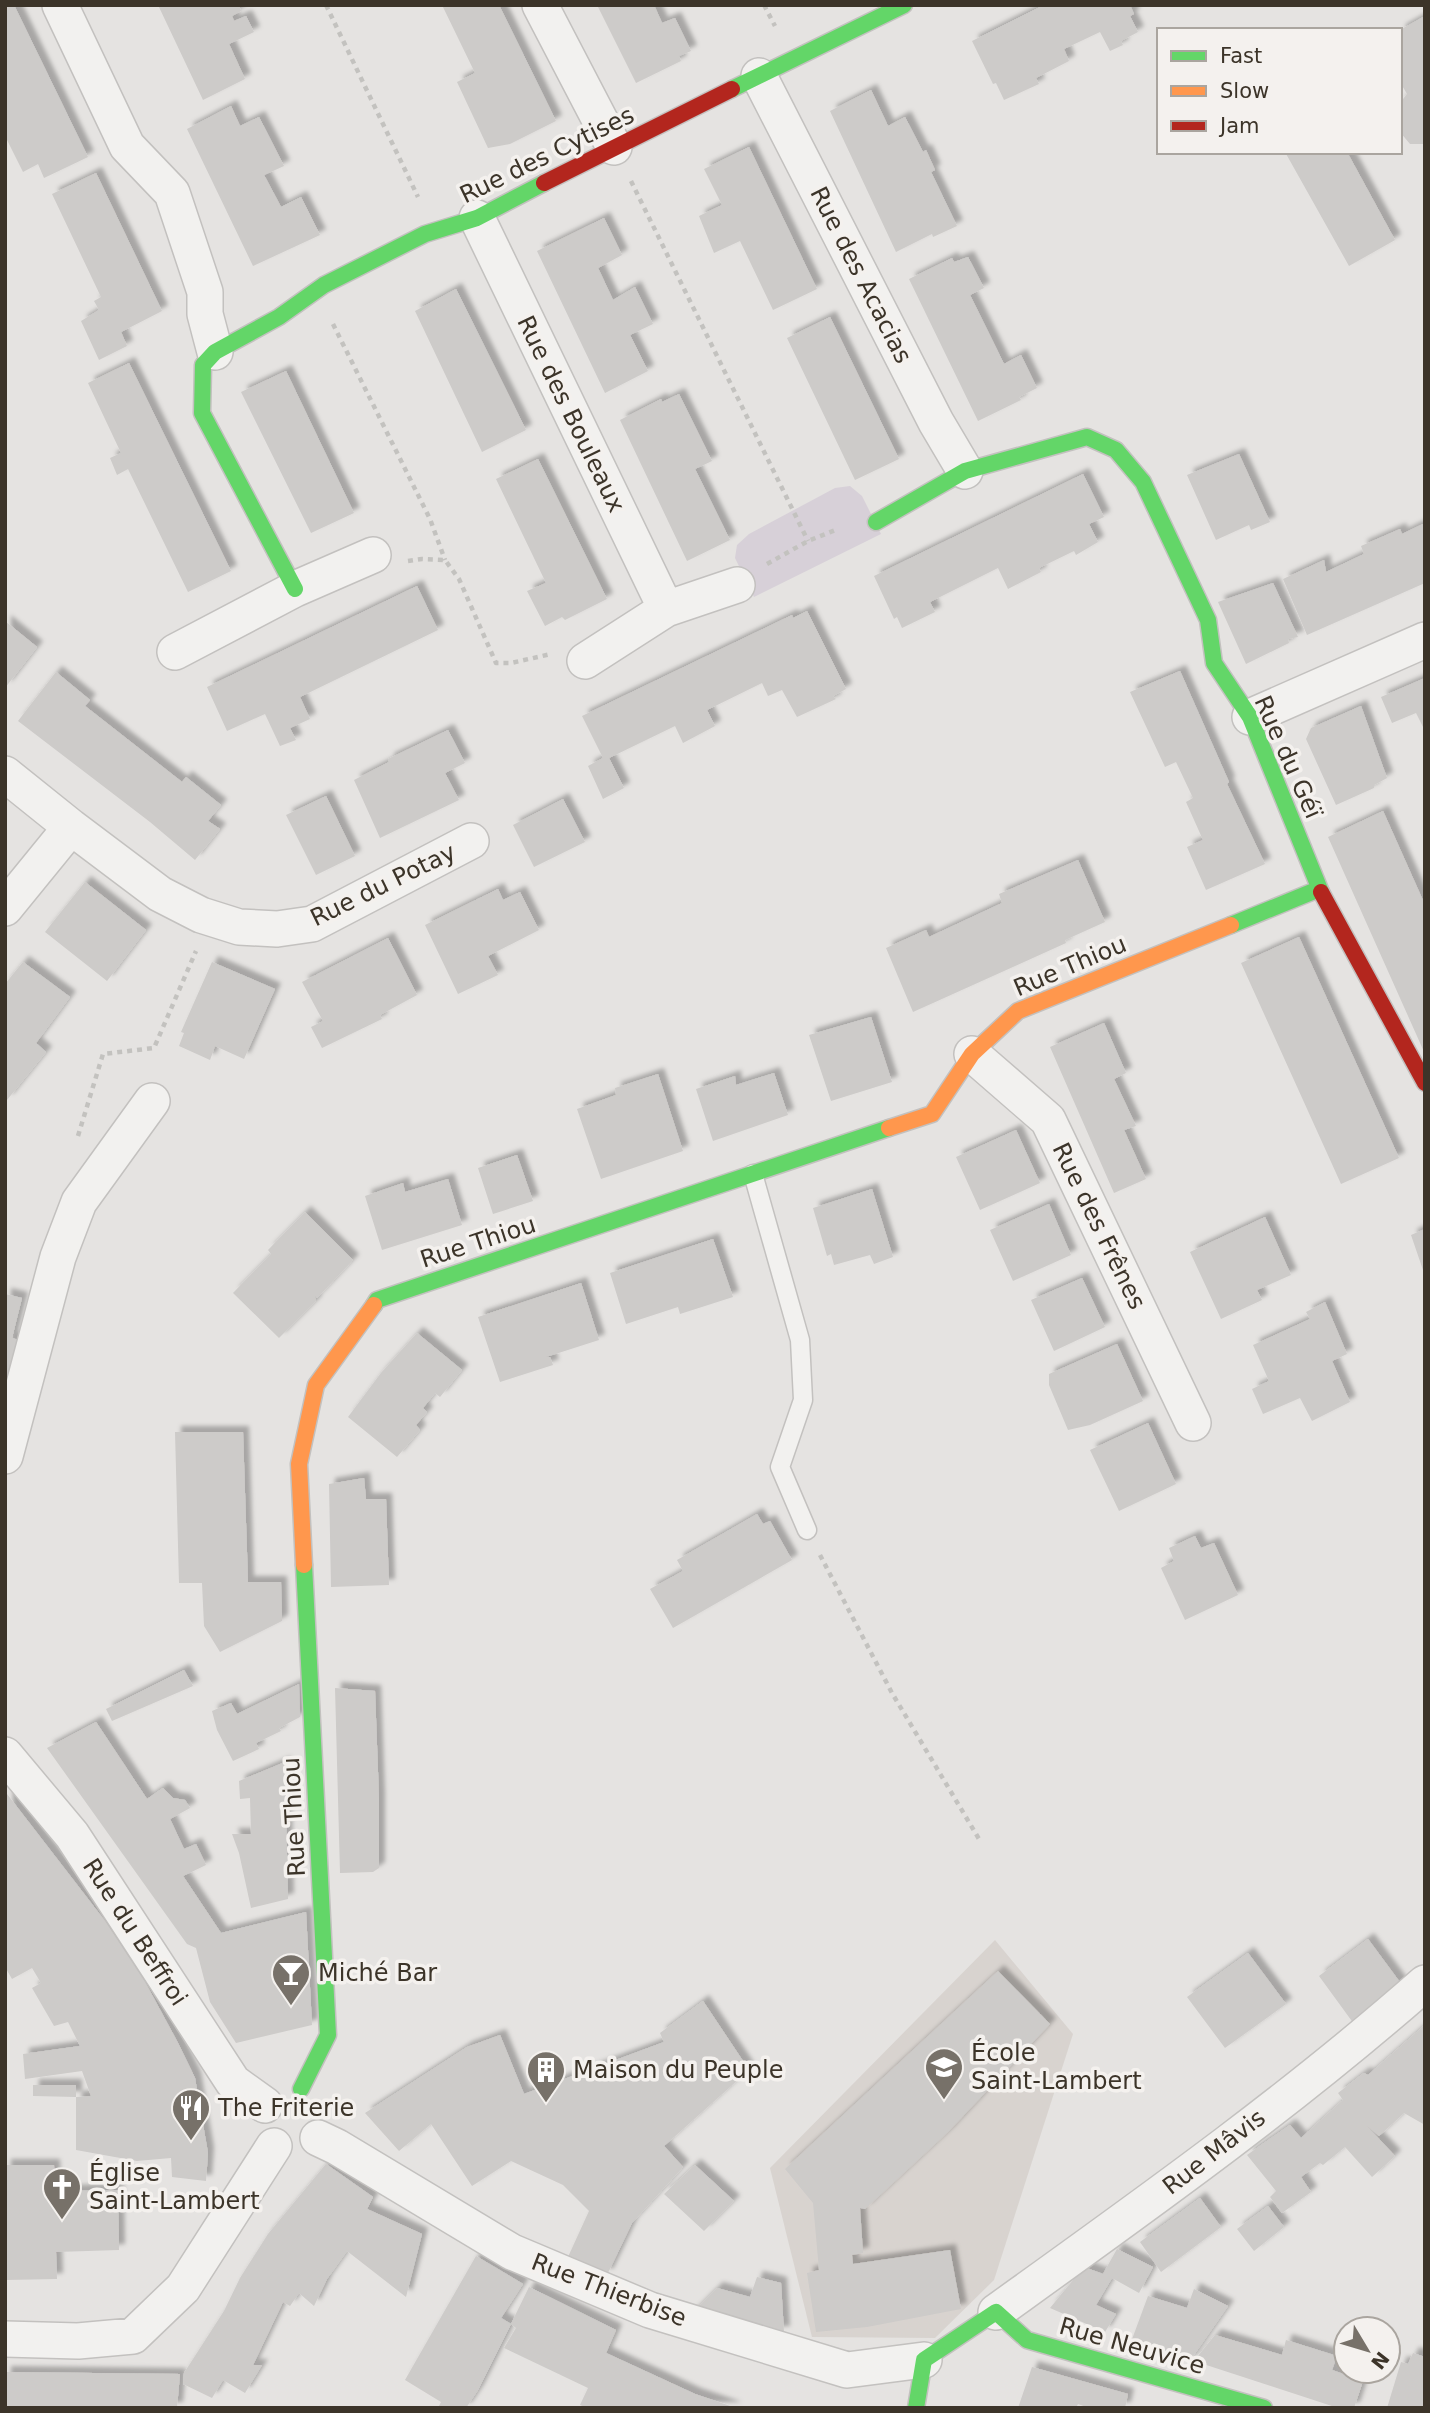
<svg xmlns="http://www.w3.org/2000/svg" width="1430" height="2413" font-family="'DejaVu Sans',sans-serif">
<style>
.built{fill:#d8d3cf}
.green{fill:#d7d0d8}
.building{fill:#cdcbc9;filter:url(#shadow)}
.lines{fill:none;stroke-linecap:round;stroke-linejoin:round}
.lane-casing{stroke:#c3c1bf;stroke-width:21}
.street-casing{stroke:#c3c1bf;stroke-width:38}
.fast-casing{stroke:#c3c1bf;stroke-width:19}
.slow-casing{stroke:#c3c1bf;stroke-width:19}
.jam-casing{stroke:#c3c1bf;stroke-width:19}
.path{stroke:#c3c2bf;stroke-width:4.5;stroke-dasharray:5 5;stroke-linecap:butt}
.lane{stroke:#f2f1ef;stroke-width:18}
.street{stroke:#f2f1ef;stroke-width:35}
.fast{stroke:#63d668;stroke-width:16}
.slow{stroke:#ff974d;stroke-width:16}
.jam{stroke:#b3261e;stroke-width:16}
.labels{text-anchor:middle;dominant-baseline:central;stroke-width:7;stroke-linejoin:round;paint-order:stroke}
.street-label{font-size:24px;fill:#3c3429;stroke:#f4f1ee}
.poi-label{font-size:24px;fill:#3c3429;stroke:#f4f1ee;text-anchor:start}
</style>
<defs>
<filter id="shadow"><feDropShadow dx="6" dy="-6" stdDeviation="2" flood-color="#0004"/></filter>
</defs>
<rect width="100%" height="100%" fill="#e5e3e1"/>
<path class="built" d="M 995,1940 L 1073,2034 L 994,2280 L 935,2338 L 812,2337 L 770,2168 Z"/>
<path class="green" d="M 850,486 L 862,496 L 881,534 L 754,597 L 735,558 L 737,545 L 749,534 L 835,488 Z"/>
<path class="building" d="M 5,5 L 14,5 L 88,157 L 44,178 L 38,164 L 23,172 L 5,136 Z
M 158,5 L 239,5 L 241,11 L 232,16 L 234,21 L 246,16 L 254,32 L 229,44 L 245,79 L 203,100 Z
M 442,5 L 499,5 L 556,121 L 510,144 L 488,148 L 457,82 L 475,73 Z
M 597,5 L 654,5 L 662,23 L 675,18 L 691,51 L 679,56 L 681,61 L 636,83 Z
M 1044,5 L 1130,5 L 1134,14 L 1130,16 L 1138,32 L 1121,41 L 1123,45 L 1110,51 L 1100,32 L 1064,49 L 1069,61 L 1036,78 L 1039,84 L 1004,100 L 996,83 L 993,84 L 972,41 Z
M 1425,16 L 1425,144 L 1410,144 L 1400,132 L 1400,103 L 1407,94 L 1400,82 L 1400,30 Z
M 871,90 L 888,126 L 905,117 L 923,152 L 926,150 L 935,170 L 931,172 L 957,226 L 933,237 L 932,234 L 896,252 L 830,111 Z
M 231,106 L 240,126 L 259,117 L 284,166 L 264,175 L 281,207 L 301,197 L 320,235 L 253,266 L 187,129 Z
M 749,147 L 817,289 L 773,310 L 740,241 L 714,253 L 699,216 L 722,205 L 704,169 Z
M 1285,152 L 1347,152 L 1395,240 L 1349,266 Z
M 96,173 L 162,311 L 121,332 L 127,346 L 99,360 L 81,321 L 99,310 L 94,301 L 101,297 L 52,194 Z
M 604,218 L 622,255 L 598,268 L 613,300 L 635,287 L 653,324 L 630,335 L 648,371 L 605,393 L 537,251 Z
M 968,257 L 984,288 L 970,295 L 1004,364 L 1021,355 L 1037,388 L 1019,397 L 1021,400 L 978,421 L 909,279 L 952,258 L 954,262 Z
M 456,289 L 526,430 L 482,452 L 415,311 Z
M 830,317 L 899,459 L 855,480 L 787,338 Z
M 129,363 L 231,571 L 188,592 L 128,469 L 117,475 L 110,458 L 121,453 L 88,383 Z
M 286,371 L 354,513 L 311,533 L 241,392 Z
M 679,394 L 712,461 L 695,469 L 730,540 L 687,561 L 620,420 L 661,399 L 662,402 Z
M 1239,454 L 1270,522 L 1251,530 L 1249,525 L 1216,540 L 1187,475 Z
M 538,459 L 607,599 L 565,620 L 562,617 L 545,626 L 527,591 L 546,583 L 496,479 Z
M 1083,474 L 1104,517 L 1089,524 L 1098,542 L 1076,555 L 1074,551 L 1039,568 L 1041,572 L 1008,589 L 998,568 L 930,602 L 935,612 L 902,628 L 897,617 L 894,619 L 874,576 Z
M 1425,523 L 1425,583 L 1307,635 L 1283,579 L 1324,560 L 1326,572 L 1364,554 L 1361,546 L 1400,529 L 1402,534 Z
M 1273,583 L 1298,637 L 1288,639 L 1289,643 L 1246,664 L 1218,602 Z
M 417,586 L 438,630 L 300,697 L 310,719 L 290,728 L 296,740 L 280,746 L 265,714 L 227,731 L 207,687 Z
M 807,611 L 846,689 L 833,696 L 836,699 L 797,717 L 782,690 L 768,696 L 762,683 L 707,710 L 715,726 L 683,743 L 675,726 L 609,758 L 624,788 L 603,799 L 588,766 L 603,758 L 582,716 L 792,615 L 793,618 Z
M 5,621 L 37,647 L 5,688 Z
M 1180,671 L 1229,782 L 1227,784 L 1265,864 L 1206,890 L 1187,847 L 1203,840 L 1186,802 L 1193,798 L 1176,762 L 1165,767 L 1130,692 Z
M 56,672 L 90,700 L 85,706 L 182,782 L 186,777 L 221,805 L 208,821 L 220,829 L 195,860 L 150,822 L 18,721 Z
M 1425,678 L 1425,731 L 1416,713 L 1392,723 L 1381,697 Z
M 1361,706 L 1387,778 L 1374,785 L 1374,788 L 1336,805 L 1306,739 L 1311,728 Z
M 448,730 L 465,763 L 445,773 L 459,800 L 380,838 L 354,780 L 389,762 L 388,759 Z
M 326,796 L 355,856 L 316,875 L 286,815 Z
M 563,799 L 585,842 L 534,867 L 513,825 Z
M 1383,811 L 1425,905 L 1425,1054 L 1328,837 Z
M 1078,860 L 1105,922 L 1065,940 L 1066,943 L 913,1012 L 886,948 L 926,930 L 929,937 L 1002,903 L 999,894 Z
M 85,882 L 146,930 L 107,981 L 45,932 Z
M 498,889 L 503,900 L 520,892 L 539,930 L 488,956 L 498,975 L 458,994 L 425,925 Z
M 1299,937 L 1399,1158 L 1341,1184 L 1241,963 Z
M 388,938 L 417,995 L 380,1015 L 382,1019 L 322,1048 L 311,1027 L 323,1021 L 302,982 Z
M 23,962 L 70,997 L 36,1043 L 46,1052 L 7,1100 L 5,1098 L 5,984 Z
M 212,962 L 275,989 L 244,1059 L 215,1046 L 210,1060 L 179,1046 L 184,1033 L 181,1032 Z
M 871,1017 L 892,1082 L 831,1101 L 809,1035 Z
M 1104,1023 L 1126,1073 L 1114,1079 L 1136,1126 L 1124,1130 L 1146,1179 L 1114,1193 L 1050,1047 Z
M 774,1073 L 788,1115 L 713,1141 L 696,1089 L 735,1076 L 736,1085 Z
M 658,1074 L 683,1151 L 601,1179 L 577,1109 L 616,1095 L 615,1088 Z
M 1016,1130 L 1040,1183 L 980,1210 L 956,1157 Z
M 517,1155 L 533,1201 L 493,1214 L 478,1168 Z
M 448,1179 L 462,1225 L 382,1250 L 365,1196 L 403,1183 L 405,1192 Z
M 872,1189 L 893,1257 L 874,1264 L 870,1255 L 834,1265 L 831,1254 L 827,1256 L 813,1208 Z
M 1049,1204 L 1071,1255 L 1013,1281 L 990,1230 Z
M 305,1212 L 353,1260 L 317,1298 L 315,1296 L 316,1301 L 279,1338 L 233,1293 L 271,1254 L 268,1250 Z
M 1265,1217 L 1291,1275 L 1257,1290 L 1262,1300 L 1221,1319 L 1190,1252 Z
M 1425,1229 L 1425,1273 L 1424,1273 L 1411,1235 Z
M 713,1239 L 733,1297 L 680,1314 L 678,1307 L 626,1324 L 610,1273 Z
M 1082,1278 L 1105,1327 L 1054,1351 L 1031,1300 Z
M 581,1283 L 599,1340 L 546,1357 L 550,1357 L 553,1365 L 500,1382 L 478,1317 Z
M 5,1294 L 22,1298 L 12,1338 L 29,1343 L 5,1420 Z
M 1325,1302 L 1347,1354 L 1332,1361 L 1350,1402 L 1312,1421 L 1300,1398 L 1263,1414 L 1252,1389 L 1269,1381 L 1253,1345 L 1310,1319 L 1306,1312 Z
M 417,1333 L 462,1370 L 440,1397 L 435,1393 L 423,1408 L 427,1412 L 416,1425 L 420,1430 L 397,1457 L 348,1417 L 381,1373 Z
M 1117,1344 L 1143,1401 L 1090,1425 L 1068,1430 L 1049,1385 L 1049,1374 Z
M 1148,1423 L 1176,1484 L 1119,1511 L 1090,1450 Z
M 175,1432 L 243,1432 L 248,1582 L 281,1582 L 282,1621 L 220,1652 L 204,1626 L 202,1583 L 179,1583 Z
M 364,1478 L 366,1499 L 386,1499 L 389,1585 L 331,1587 L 329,1484 Z
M 757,1514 L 763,1524 L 770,1521 L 792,1560 L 673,1628 L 650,1589 L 683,1571 L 677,1560 Z
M 1195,1536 L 1201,1548 L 1214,1543 L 1238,1595 L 1185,1620 L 1161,1568 L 1174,1561 L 1169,1548 Z
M 184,1670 L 193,1686 L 112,1721 L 106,1709 Z
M 299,1684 L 300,1717 L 279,1728 L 281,1731 L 256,1743 L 259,1749 L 233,1761 L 217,1730 L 212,1711 L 231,1703 L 237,1714 Z
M 335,1688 L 375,1691 L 379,1798 L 379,1868 L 373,1872 L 340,1873 Z
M 96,1722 L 147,1799 L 163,1788 L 173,1798 L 185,1800 L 190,1808 L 170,1819 L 184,1849 L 196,1844 L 206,1865 L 183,1876 L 221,1933 L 306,1912 L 312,2025 L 236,2043 L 210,2002 L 196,1948 L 187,1944 L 47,1748 Z
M 285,1762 L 288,1899 L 251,1908 L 239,1853 L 232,1834 L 251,1834 L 250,1798 L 240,1799 L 239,1781 Z
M 7,1794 L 105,1921 L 145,1982 L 178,2043 L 195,2078 L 208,2153 L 206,2181 L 172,2177 L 171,2158 L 137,2161 L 76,2150 L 76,2097 L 33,2096 L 33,2085 L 76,2085 L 76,2097 L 91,2096 L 82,2071 L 25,2079 L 23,2054 L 80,2046 L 68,2022 L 54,2026 L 32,1988 L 41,1983 L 32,1968 L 12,1979 L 5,1967 Z
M 1368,1939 L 1402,1985 L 1354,2024 L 1319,1976 Z
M 1248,1953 L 1286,2004 L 1225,2048 L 1187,1997 Z
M 998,1971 L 1050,2024 L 949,2131 L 865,2209 L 860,2208 L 863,2253 L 852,2255 L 853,2264 L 950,2250 L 961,2309 L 867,2327 L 816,2332 L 807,2273 L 819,2270 L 813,2203 L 785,2169 Z
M 703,2001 L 749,2070 L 664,2146 L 683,2167 L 632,2223 L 607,2275 L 568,2257 L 589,2211 L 563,2185 L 511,2161 L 472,2186 L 431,2124 L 399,2151 L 365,2113 L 467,2047 L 500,2035 L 524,2094 L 664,2042 L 660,2033 Z
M 1425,2025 L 1425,2125 L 1404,2113 L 1379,2136 L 1367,2126 L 1395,2156 L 1372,2177 L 1345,2147 L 1323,2165 L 1320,2163 L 1301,2177 L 1311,2192 L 1282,2213 L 1270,2197 L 1276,2191 L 1247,2155 L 1290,2125 L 1301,2138 L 1343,2100 L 1338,2093 L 1364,2073 L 1368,2075 Z
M 326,2164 L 373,2197 L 367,2209 L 422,2234 L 406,2297 L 347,2251 L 327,2279 L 314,2306 L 299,2293 L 290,2306 L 283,2302 L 253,2365 L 262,2365 L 245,2393 L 223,2380 L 212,2398 L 183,2384 L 184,2373 L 224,2311 L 240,2278 L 268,2234 Z
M 5,2165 L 54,2165 L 55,2191 L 118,2190 L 119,2250 L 56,2252 L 57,2279 L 5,2280 Z
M 695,2165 L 734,2201 L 704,2231 L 664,2194 Z
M 1200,2198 L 1221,2227 L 1161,2272 L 1140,2242 Z
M 1268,2206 L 1284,2227 L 1254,2251 L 1237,2229 Z
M 1117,2249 L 1153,2267 L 1139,2293 L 1112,2278 L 1096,2305 L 1116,2314 L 1105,2332 L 1050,2308 L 1084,2267 L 1103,2274 Z
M 476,2256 L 523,2284 L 501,2318 L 511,2324 L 478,2390 L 466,2408 L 438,2408 L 441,2402 L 405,2380 Z
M 757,2277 L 781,2283 L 784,2332 L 740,2332 L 690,2315 L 717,2288 L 750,2297 Z
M 529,2287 L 616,2330 L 606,2353 L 695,2394 L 736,2408 L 587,2408 L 580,2405 L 588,2388 L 504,2348 L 516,2328 L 511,2324 Z
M 1194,2289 L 1228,2306 L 1189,2362 L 1131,2342 L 1148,2296 L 1187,2308 Z
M 1215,2335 L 1282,2355 L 1286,2340 L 1337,2356 L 1332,2370 L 1363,2381 L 1354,2408 L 1338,2408 L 1194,2361 Z
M 1413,2353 L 1425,2357 L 1425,2408 L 1387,2408 L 1401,2362 L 1408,2364 Z
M 1032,2367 L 1128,2394 L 1125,2408 L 1089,2408 L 1078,2404 L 1076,2408 L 1018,2408 Z
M 5,2372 L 180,2374 L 177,2408 L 5,2408 Z"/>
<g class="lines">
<defs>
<path id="lane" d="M 753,1174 L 800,1340 L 803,1400 L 780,1467 L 807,1530"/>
<path id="street" d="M 60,5 L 127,146 L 172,193 L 205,292 L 205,314 L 215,352
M 540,5 L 614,147
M 759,76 L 936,422 L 965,471
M 477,218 L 666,609
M 175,652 L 295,589 L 373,555
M 585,661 L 666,609 L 737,585
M 1250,717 L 1425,640
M 5,774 L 71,827 L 160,894 L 201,915 L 239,927 L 277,929 L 312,924 L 471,841
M 5,908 L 71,827
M 972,1054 L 1048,1120 L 1193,1423
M 5,1456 L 58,1257 L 79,1202 L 152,1101
M 5,1755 L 72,1835 L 233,2082 L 265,2105
M 318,2138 L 337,2147 L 512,2252 L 650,2310 L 847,2370 L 924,2360
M 996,2312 C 1142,2207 1290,2102 1425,1983
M 5,2339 L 78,2341 L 133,2336 L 183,2288 L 274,2146"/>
<path id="fast" d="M 732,89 L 904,5
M 876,522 L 965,471 L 1087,437 L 1116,450 L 1143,482 L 1208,620 L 1214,663 L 1250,717 L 1321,892
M 295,589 L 202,413 L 203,365 L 215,352 L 279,317 L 324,285 L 425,234 L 477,218 L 544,183
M 1231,925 L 1319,889
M 374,1305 L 377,1300 L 889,1128
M 301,2089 L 328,2035 L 304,1565
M 916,2408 L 924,2360 L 996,2312 L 1027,2340 L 1264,2408"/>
<path id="slow" d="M 889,1128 L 932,1114 L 972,1054 L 1018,1011 L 1231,925
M 304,1565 L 299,1464 L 316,1385 L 374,1305"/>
<path id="jam" d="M 544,183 L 732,89
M 1321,892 L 1425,1083"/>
</defs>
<use href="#lane" class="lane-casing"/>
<use href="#street" class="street-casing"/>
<use href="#fast" class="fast-casing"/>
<use href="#slow" class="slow-casing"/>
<use href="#jam" class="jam-casing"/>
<path class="path" d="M 326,5 L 418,197
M 764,5 L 775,26
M 631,181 L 808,541
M 333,324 L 430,519 L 445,560
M 408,561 L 422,559 L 445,560 L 459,579 L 496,663 L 511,663 L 551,654
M 767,564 L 808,541 L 838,529
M 78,1136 L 103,1054 L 154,1048 L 196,951
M 820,1555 L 892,1693 L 979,1839"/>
<use href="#lane" class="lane"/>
<use href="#street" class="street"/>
<use href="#fast" class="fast"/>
<use href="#slow" class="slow"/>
<use href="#jam" class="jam"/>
</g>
<defs>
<symbol id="bar-pin" viewBox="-11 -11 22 30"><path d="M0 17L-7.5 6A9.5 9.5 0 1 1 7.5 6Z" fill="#777169" stroke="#f4f1ee"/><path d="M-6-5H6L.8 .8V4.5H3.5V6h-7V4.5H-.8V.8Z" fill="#fff"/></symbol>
<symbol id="school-pin" viewBox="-11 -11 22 30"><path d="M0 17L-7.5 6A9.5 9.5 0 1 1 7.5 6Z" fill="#777169" stroke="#f4f1ee"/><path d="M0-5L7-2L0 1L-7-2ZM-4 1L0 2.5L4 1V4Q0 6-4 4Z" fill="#fff"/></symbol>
<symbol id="building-pin" viewBox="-11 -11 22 30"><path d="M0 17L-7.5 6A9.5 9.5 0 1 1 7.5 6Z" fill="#777169" stroke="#f4f1ee"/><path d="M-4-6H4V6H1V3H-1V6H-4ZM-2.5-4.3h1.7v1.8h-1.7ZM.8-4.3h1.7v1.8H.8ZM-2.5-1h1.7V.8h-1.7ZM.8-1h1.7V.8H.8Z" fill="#fff"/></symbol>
<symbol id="restaurant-pin" viewBox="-11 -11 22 30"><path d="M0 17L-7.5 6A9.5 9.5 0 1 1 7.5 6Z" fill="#777169" stroke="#f4f1ee"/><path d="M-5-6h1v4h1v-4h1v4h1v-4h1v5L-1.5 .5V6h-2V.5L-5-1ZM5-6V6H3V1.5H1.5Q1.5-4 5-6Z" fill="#fff"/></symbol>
<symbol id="church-pin" viewBox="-11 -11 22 30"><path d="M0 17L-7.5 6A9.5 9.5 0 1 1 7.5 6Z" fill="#777169" stroke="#f4f1ee"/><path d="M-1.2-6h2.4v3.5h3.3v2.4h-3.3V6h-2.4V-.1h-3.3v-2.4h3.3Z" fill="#fff"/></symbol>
</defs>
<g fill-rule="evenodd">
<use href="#bar-pin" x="269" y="1951" width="44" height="60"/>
<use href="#school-pin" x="922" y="2045" width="44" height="60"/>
<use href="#building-pin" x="524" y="2048" width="44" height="60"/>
<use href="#restaurant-pin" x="169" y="2086" width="44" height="60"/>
<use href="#church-pin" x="40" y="2165" width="44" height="60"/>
</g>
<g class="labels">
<g class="street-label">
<text transform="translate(547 155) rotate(-26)">Rue des Cytises</text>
<text transform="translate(861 275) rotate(63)">Rue des Acacias</text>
<text transform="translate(571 414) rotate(64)">Rue des Bouleaux</text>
<text transform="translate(1288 757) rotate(66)">Rue du Géï</text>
<text transform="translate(383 885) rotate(-26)">Rue du Potay</text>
<text transform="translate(1070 966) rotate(-23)">Rue Thiou</text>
<text transform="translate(1099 1226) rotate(64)">Rue des Frênes</text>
<text transform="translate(478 1242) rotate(-18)">Rue Thiou</text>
<text transform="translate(294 1817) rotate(-93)">Rue Thiou</text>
<text transform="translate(135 1932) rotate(57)">Rue du Beffroi</text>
<text transform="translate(1214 2152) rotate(-38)">Rue Mâvis</text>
<text transform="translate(609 2290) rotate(21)">Rue Thierbise</text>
<text transform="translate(1132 2346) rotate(16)">Rue Neuvice</text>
</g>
<g class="poi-label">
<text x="318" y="1973">Miché Bar</text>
<text x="971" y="2053">École<tspan x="971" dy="28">Saint-Lambert</tspan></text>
<text x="573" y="2070">Maison du Peuple</text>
<text x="218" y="2108">The Friterie</text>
<text x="89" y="2173">Église<tspan x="89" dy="28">Saint-Lambert</tspan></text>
</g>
</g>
<rect width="1430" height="2413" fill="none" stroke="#3c3429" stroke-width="14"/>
<rect x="1157" y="28" width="245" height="126" fill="#f4f1ee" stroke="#aaa59f" stroke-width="2"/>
<rect x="1171" y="51" width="35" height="10" fill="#63d668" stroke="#aaa59f" stroke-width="2"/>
<text x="1220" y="63" font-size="21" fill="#3c3429">Fast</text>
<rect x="1171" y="86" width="35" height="10" fill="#ff974d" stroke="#aaa59f" stroke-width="2"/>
<text x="1220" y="98" font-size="21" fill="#3c3429">Slow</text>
<rect x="1171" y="121" width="35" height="10" fill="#b3261e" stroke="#aaa59f" stroke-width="2"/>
<text x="1220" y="133" font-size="21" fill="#3c3429">Jam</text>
<g transform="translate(1367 2350) rotate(128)"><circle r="33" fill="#f4f1ee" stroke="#aaa59f" stroke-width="2"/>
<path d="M0-5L12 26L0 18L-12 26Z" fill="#777169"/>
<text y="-10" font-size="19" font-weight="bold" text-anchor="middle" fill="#3c3429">N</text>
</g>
</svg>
